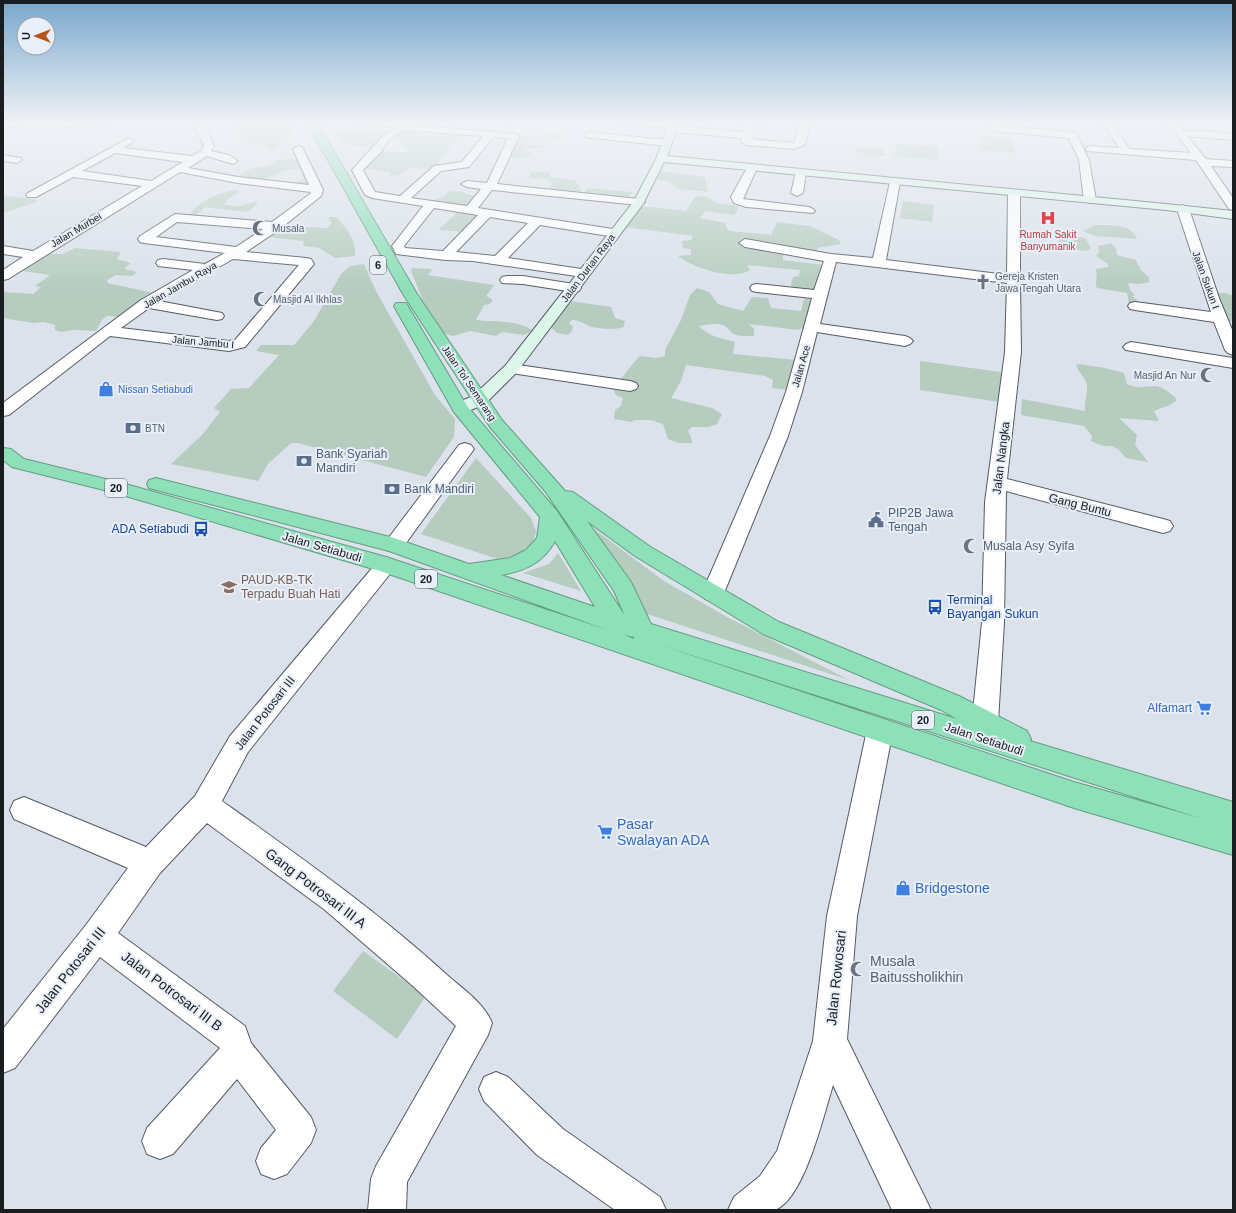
<svg xmlns="http://www.w3.org/2000/svg" width="1236" height="1213" font-family="Helvetica,sans-serif">
<style>
.green{fill:#b6ccbf}
.lines{fill:none;stroke-linecap:round;stroke-linejoin:round}
.street-casing{stroke:#555b63;stroke-width:2}
.secondary-casing{stroke:#555b63;stroke-width:2}
.highway-casing{stroke:#659c83;stroke-width:2}
.street{fill:#fff;fill-rule:evenodd}
.secondary{fill:#ddf6ea;fill-rule:evenodd}
.highway{fill:#8de0b8;fill-rule:evenodd}
.labels{text-anchor:middle;dominant-baseline:central;stroke-width:4;stroke-linejoin:round;paint-order:stroke}
.far-worship-label{font-size:10px;fill:#5b616d;stroke:#e8eff8;text-anchor:start}
.far-street-label{font-size:10px;fill:#1a1d20;stroke:#e8eff8}
.far-health-label{font-size:10px;fill:#be3a42;stroke:#e8eff8}
.far-shop-label{font-size:10px;fill:#366cbe;stroke:#e8eff8;text-anchor:start}
.far-service-label{font-size:10px;fill:#4e5e75;stroke:#e8eff8;text-anchor:start}
.shield{fill:#e8eff8;stroke:#585c61;stroke-width:1}
.shield-label{font-size:11px;font-weight:bold;fill:#1a1d20}
.service-label{font-size:12px;fill:#4e5e75;stroke:#e8eff8;text-anchor:start}
.street-label{font-size:12px;fill:#1a1d20;stroke:#e8eff8}
.transit-label{font-size:12px;fill:#164399;stroke:#e8eff8;text-anchor:end}
.worship-label{font-size:12px;fill:#5b616d;stroke:#e8eff8;text-anchor:start}
.education-label{font-size:12px;fill:#785e54;stroke:#e8eff8;text-anchor:start}
.shop-label{font-size:12px;fill:#366cbe;stroke:#e8eff8;text-anchor:end}
.near-shop-label{font-size:14px;fill:#366cbe;stroke:#e8eff8;text-anchor:start}
.near-street-label{font-size:14px;fill:#1a1d20;stroke:#e8eff8}
.near-worship-label{font-size:14px;fill:#5b616d;stroke:#e8eff8;text-anchor:start}
</style>
<rect width="100%" height="100%" fill="#dbe2eb"/>
<path class="green" d="M 238,121 L 287,121 L 294,137 L 283,138 L 274,150 L 268,149 L 265,145 L 252,146 L 246,138 L 238,137 L 241,127 Z
M 404,128 L 421,130 L 422,136 C 436,136 449,130 463,135 L 448,146 L 452,149 L 442,155 L 438,165 L 433,169 L 409,168 L 399,175 L 390,176 L 391,173 L 362,168 L 380,152 L 407,152 L 410,148 L 402,146 L 404,142 L 388,139 Z
M 332,129 L 391,132 L 374,147 L 343,145 Z
M 553,132 L 561,133 L 562,137 L 557,140 L 549,138 L 530,138 L 526,142 L 526,145 L 542,145 L 543,146 L 540,148 L 525,149 L 525,152 L 533,152 L 526,158 L 505,158 L 517,136 L 508,134 C 515,132 518,134 524,135 C 532,137 545,136 553,132 Z
M 979,135 L 1012,138 L 1015,153 L 981,150 Z
M 896,143 L 938,147 L 938,160 L 894,156 Z
M 295,145 L 301,145 L 305,148 L 303,163 L 312,163 L 319,182 L 304,185 L 290,184 L 304,180 L 304,177 L 301,176 L 306,170 L 288,169 L 265,179 L 257,180 L 237,177 L 252,168 L 268,166 L 277,160 L 294,159 L 297,157 L 294,150 Z
M 867,147 L 883,149 L 887,156 L 871,157 L 853,150 Z
M 531,171 L 550,173 L 550,177 L 576,181 L 581,190 L 578,195 L 546,192 L 553,183 L 547,179 L 529,178 Z
M 659,171 L 705,177 L 708,192 L 679,189 L 669,182 L 656,179 L 656,176 Z
M 588,188 L 632,192 L 628,199 L 583,195 Z
M 240,190 L 227,200 L 225,205 L 241,206 L 257,201 L 257,204 L 248,212 L 205,207 L 195,216 L 187,217 C 201,200 218,191 240,190 Z
M 449,191 L 465,192 L 465,194 L 478,196 L 466,209 L 429,201 L 443,198 Z
M 7,196 L 34,199 L 37,202 L 3,213 L 3,198 Z
M 699,196 L 708,197 L 716,203 L 738,206 L 738,210 L 734,215 L 705,211 L 700,218 L 726,223 L 726,228 L 730,231 L 771,235 L 777,222 L 810,226 L 839,240 L 841,244 L 818,248 L 813,256 L 783,252 L 783,260 L 824,265 L 817,291 L 792,288 L 791,283 L 793,277 L 799,276 L 800,270 L 747,265 L 750,270 C 734,281 692,268 678,256 L 691,255 L 691,249 L 683,248 L 682,241 L 691,240 L 693,236 L 625,227 L 641,206 L 686,211 L 694,198 Z
M 903,201 L 934,205 L 932,222 L 900,218 Z
M 459,211 L 484,214 L 467,232 L 438,230 Z
M 329,217 L 337,217 C 346,229 357,240 355,256 L 335,258 L 319,248 L 305,246 L 303,245 L 304,241 L 268,237 L 283,226 L 327,228 L 332,223 L 329,220 Z
M 1095,225 C 1109,225 1131,223 1137,239 L 1095,236 L 1083,231 Z
M 1068,235 L 1085,238 L 1091,248 L 1086,251 L 1049,247 L 1047,244 L 1049,242 L 1058,244 L 1060,236 Z
M 1111,243 L 1116,248 L 1117,255 L 1136,260 L 1141,270 L 1149,277 L 1149,282 L 1139,284 L 1128,283 L 1130,290 L 1135,295 L 1132,296 L 1140,303 L 1130,307 L 1127,304 L 1129,303 L 1127,293 L 1097,288 C 1094,282 1099,275 1095,269 L 1108,267 L 1108,264 L 1096,256 L 1099,252 L 1098,246 Z
M 75,248 L 121,252 L 117,259 L 131,263 L 125,268 L 125,269 L 137,272 L 132,276 L 116,275 L 107,280 L 108,283 L 153,293 L 147,295 L 120,317 L 107,316 L 102,320 L 96,331 L 73,330 L 61,332 L 55,330 L 55,325 L 44,322 L 33,323 L 3,318 L 3,292 L 33,294 L 41,287 L 35,286 L 50,275 L 23,271 L 50,254 L 63,254 Z
M 364,264 L 377,293 L 435,395 L 455,419 L 454,437 L 426,477 L 298,443 L 291,443 L 268,464 L 258,481 L 171,464 L 203,434 L 220,412 L 214,408 L 231,389 L 249,388 L 279,355 L 256,351 L 261,345 L 294,345 L 314,321 L 341,274 L 350,266 Z
M 412,268 L 433,269 L 428,275 L 494,285 L 486,296 L 493,300 L 490,304 L 484,305 L 476,320 C 491,322 523,320 532,331 L 524,335 L 502,332 L 496,336 L 470,331 L 453,336 L 442,333 L 423,301 L 411,271 Z
M 697,288 L 709,292 L 718,304 L 743,311 L 752,297 L 768,298 L 771,308 L 801,311 L 803,301 L 806,298 L 812,301 L 806,327 L 798,330 L 749,324 L 754,329 L 754,336 C 748,336 740,337 734,334 C 730,333 729,328 725,326 C 717,322 707,325 699,326 C 708,336 723,339 735,342 L 733,354 L 797,360 L 789,390 L 772,388 L 773,380 L 765,376 L 686,365 L 681,381 L 671,398 L 712,408 L 722,414 L 717,424 L 709,427 L 692,427 L 688,431 L 691,437 L 692,443 L 679,443 L 668,439 L 663,424 L 651,420 L 636,420 L 631,422 L 614,419 L 615,410 L 621,406 L 623,398 L 616,395 C 615,394 614,390 614,389 C 614,387 636,359 640,356 L 657,358 L 665,356 L 665,350 L 681,320 L 690,295 Z
M 1213,293 L 1226,293 L 1233,296 L 1233,321 L 1227,321 Z
M 570,301 L 611,307 L 615,318 L 625,321 L 624,327 C 615,330 602,329 592,327 C 585,325 581,320 572,320 L 569,323 L 573,327 L 572,331 L 568,335 L 557,333 L 551,327 Z
M 920,361 L 1001,372 L 1006,403 L 920,390 Z
M 1079,364 L 1105,368 L 1124,373 L 1127,384 C 1137,389 1145,386 1156,386 C 1161,386 1174,395 1177,400 L 1170,405 L 1154,411 L 1159,421 L 1119,418 L 1137,435 L 1135,445 L 1148,462 L 1126,458 L 1118,449 L 1112,446 L 1103,446 L 1091,441 L 1092,436 L 1084,426 L 1021,415 L 1022,399 L 1085,411 C 1084,402 1088,394 1087,385 C 1085,377 1079,373 1076,365 Z
M 476,458 L 531,518 L 536,531 L 533,542 L 520,553 L 501,560 L 421,534 Z
M 590,526 L 664,581 L 729,618 L 849,680 L 644,613 Z
M 558,553 L 581,591 L 523,573 L 549,564 Z
M 363,951 L 426,996 L 397,1039 L 333,991 Z"/>
<g class="lines">
<defs>
<path id="street" d="M 3,121 L 106,121 L 102,124 L 54,128 L 3,127 Z
M 193,121 L 203,121 L 214,146 L 211,151 L 229,155 L 238,161 L 233,164 L 207,156 L 188,168 L 238,177 L 309,185 L 293,149 L 298,146 L 302,147 L 323,190 L 321,196 L 280,229 L 246,252 L 306,258 L 311,259 L 314,264 L 245,347 L 229,351 L 110,336 L 9,415 L 3,416 L 3,403 L 141,300 L 193,270 L 158,266 L 156,263 L 158,260 L 163,259 L 205,264 L 225,253 L 144,243 L 140,242 L 138,239 L 140,236 L 175,214 L 272,222 L 310,194 L 311,192 L 238,183 L 180,172 L 8,279 L 3,280 L 3,270 L 23,257 L 3,254 L 3,246 L 33,251 L 142,186 L 73,177 L 36,197 L 28,197 L 26,195 L 28,193 L 129,138 L 134,141 L 124,148 L 192,156 L 201,151 L 204,146 ZM 115,153 L 183,162 L 151,181 L 82,171 ZM 177,222 L 263,229 L 236,247 L 156,237 ZM 233,259 L 299,265 L 235,340 L 229,341 L 121,328 L 149,308 L 217,320 L 222,319 L 224,316 L 222,313 L 159,301 Z
M 353,121 L 415,121 L 412,125 L 517,134 L 519,136 L 497,184 L 639,199 L 645,202 L 639,205 L 492,190 L 478,208 L 619,230 L 621,233 L 615,237 L 540,225 L 508,258 L 588,270 L 590,273 L 588,276 L 583,277 L 473,261 L 445,260 L 396,254 L 392,246 L 423,206 L 372,198 L 365,195 L 352,170 L 382,137 L 396,127 L 357,124 ZM 404,130 L 483,136 L 462,162 L 434,166 L 400,196 L 375,192 L 363,170 L 381,152 L 388,141 ZM 493,137 L 508,138 L 487,183 L 467,181 L 461,184 L 467,187 L 481,189 L 467,206 L 411,198 L 441,171 L 469,167 ZM 434,208 L 478,215 L 443,251 L 405,248 L 404,246 ZM 490,217 L 528,223 L 495,256 L 456,252 Z
M 621,121 L 673,122 L 676,123 L 677,126 L 744,132 L 746,121 L 756,121 L 752,139 L 794,143 L 801,121 L 811,121 L 805,144 L 795,149 L 746,145 L 741,142 L 742,138 L 673,132 L 670,131 L 669,128 L 625,124 Z
M 984,121 L 994,121 L 997,125 L 1076,133 L 1089,160 L 1096,200 L 1094,202 L 1090,203 L 1084,200 L 1079,160 L 1069,138 L 995,131 L 987,127 Z
M 1101,121 L 1110,121 L 1130,149 L 1191,153 L 1167,121 L 1176,121 L 1185,132 L 1189,130 L 1233,134 L 1233,140 L 1187,136 L 1206,159 L 1233,161 L 1233,167 L 1211,166 L 1233,198 L 1233,210 L 1229,209 L 1196,160 L 1087,151 L 1086,149 L 1087,147 L 1091,146 L 1119,148 Z
M 589,132 L 667,140 L 672,143 L 667,146 L 586,137 L 584,135 Z
M 3,155 L 21,158 L 22,160 L 17,163 L 3,161 Z
M 752,165 L 757,168 L 743,199 L 809,207 L 813,209 L 815,211 L 813,213 L 746,207 L 734,203 L 731,197 L 747,168 Z
M 801,169 L 806,172 L 803,193 L 797,196 L 791,193 L 796,172 Z
M 895,179 L 900,182 L 886,260 L 1007,275 L 1008,193 L 1014,190 L 1020,193 L 1020,278 L 1022,280 L 1020,282 L 1021,352 L 1007,479 L 1163,519 L 1170,521 L 1173,526 L 1170,531 L 1163,533 L 1006,491 L 1004,622 L 998,722 L 994,730 L 985,733 L 976,730 L 972,722 L 982,622 L 985,502 L 1005,352 L 1007,283 L 836,262 L 820,324 L 905,336 L 910,338 L 913,341 L 910,344 L 905,346 L 817,332 L 802,392 L 788,436 L 724,593 L 721,599 L 713,601 L 705,599 L 702,593 L 770,436 L 786,392 L 812,298 L 757,292 L 752,291 L 750,288 L 752,285 L 757,284 L 814,290 L 824,261 L 745,247 L 739,243 L 745,239 L 831,254 L 873,258 L 890,182 Z
M 1183,205 L 1189,209 L 1219,298 L 1233,332 L 1233,355 L 1228,353 L 1225,350 L 1214,322 L 1135,310 L 1130,309 L 1128,306 L 1130,303 L 1135,302 L 1211,312 L 1177,209 Z
M 507,276 L 523,276 L 574,284 L 579,285 L 581,288 L 579,291 L 574,292 L 523,284 L 502,283 L 500,280 L 502,277 Z
M 1131,342 L 1233,358 L 1233,368 L 1126,350 L 1123,347 L 1126,344 Z
M 511,364 L 630,381 L 636,383 L 638,386 L 636,389 L 630,391 L 505,372 L 503,369 L 505,366 Z
M 465,443 L 471,445 L 474,449 L 401,550 L 394,552 L 387,550 L 384,545 L 387,540 L 459,445 Z
M 386,557 L 393,560 L 396,565 L 393,570 L 248,752 L 222,801 C 299,856 377,911 447,975 C 463,989 484,1003 492,1023 L 488,1035 L 407,1182 L 406,1210 L 368,1210 L 371,1179 L 376,1166 L 456,1026 L 414,987 L 325,910 L 207,823 L 160,873 L 118,933 L 245,1026 L 251,1043 L 311,1117 L 316,1130 L 311,1143 L 287,1174 L 274,1179 L 261,1174 L 256,1161 L 261,1148 L 276,1130 L 237,1079 L 173,1154 L 160,1159 L 147,1154 L 142,1141 L 147,1128 L 220,1048 L 100,957 L 15,1068 L 3,1073 L 3,1029 L 86,925 L 128,868 L 14,819 L 10,810 L 14,801 L 24,797 L 146,847 L 195,796 L 230,736 L 379,560 Z
M 880,719 L 889,722 L 893,730 L 857,916 L 847,1039 L 931,1210 L 892,1210 L 833,1085 C 824,1114 805,1196 777,1209 C 771,1212 737,1210 728,1210 L 734,1197 L 760,1176 L 777,1151 L 813,1041 L 827,916 L 867,730 L 871,722 Z
M 496,1072 L 508,1077 L 563,1129 L 660,1197 L 666,1210 L 615,1210 L 537,1155 L 484,1101 L 479,1089 L 484,1077 Z"/>
<path id="secondary" d="M 670,121 L 680,121 L 667,156 L 1166,204 L 1233,211 L 1233,219 L 1166,210 L 664,162 L 643,204 L 517,372 L 485,404 L 466,412 L 460,413 L 454,412 L 452,408 L 454,404 L 473,396 L 505,366 L 634,201 L 656,159 Z"/>
<path id="highway" d="M 306,121 L 316,121 L 417,294 L 502,420 L 565,491 L 573,492 L 649,546 L 779,622 L 959,696 L 1027,731 L 1031,739 L 1030,741 L 1233,802 L 1233,855 L 1074,808 L 380,571 L 112,492 L 12,467 L 3,460 L 3,448 L 11,449 L 24,459 L 122,483 L 386,557 L 608,630 L 389,551 L 149,488 L 147,484 L 149,480 L 156,478 L 394,538 L 469,564 L 510,558 L 526,550 L 537,538 L 540,517 L 454,412 L 394,306 L 396,303 L 406,303 L 467,406 L 557,511 L 625,616 L 614,591 L 545,491 L 490,427 L 403,294 ZM 587,521 L 635,556 L 763,634 L 941,710 L 957,719 L 651,624 L 631,582 ZM 555,541 L 595,607 L 501,575 C 525,571 543,563 555,541 ZM 624,635 L 634,637 L 634,639 ZM 657,644 L 1203,819 L 1074,782 Z"/>
</defs>
<use href="#street" class="street-casing"/>
<use href="#secondary" class="secondary-casing"/>
<use href="#highway" class="highway-casing"/>
<use href="#street" class="street"/>
<use href="#secondary" class="secondary"/>
<use href="#highway" class="highway"/>
</g>
<linearGradient id="sky" x2="0" y2="1"><stop stop-color="#78a7cc"/><stop offset="0.42" stop-color="#eff2f6"/><stop offset="1" stop-color="#eff2f6" stop-opacity="0"/></linearGradient>
<rect width="1236" height="291" fill="url(#sky)"/>
<defs>
<symbol id="hospital-bare" viewBox="-9 -9 18 18"><path d="M-5-5h3v3.5h4V-5h3V5h-3V1.5h-4V5h-3Z" fill="#e0444e" stroke="#e8eff8" stroke-width="2.5" paint-order="stroke"/></symbol>
<symbol id="mosque-bare" viewBox="-9 -9 18 18"><path d="M3.5-4.9A6 6 0 1 0 3.5 4.9A5 5 0 1 1 3.5-4.9Z" fill="#6b7280" stroke="#e8eff8" stroke-width="2.5" paint-order="stroke"/></symbol>
<symbol id="church-bare" viewBox="-9 -9 18 18"><path d="M-1.2-6h2.4v3.5h3.3v2.4h-3.3V6h-2.4V-.1h-3.3v-2.4h3.3Z" fill="#6b7280" stroke="#e8eff8" stroke-width="2.5" paint-order="stroke"/></symbol>
<symbol id="shop-bare" viewBox="-9 -9 18 18"><path d="M-5-2.5h2.3a2.7 3.5 0 0 1 5.4 0H5L5.5 6h-11ZM-1.5-2.5h3a1.5 2.3 0 0 0-3 0Z" fill="#3f7fe0" stroke="#e8eff8" stroke-width="2.5" paint-order="stroke"/></symbol>
<symbol id="bank-bare" viewBox="-9 -9 18 18"><path d="M-6-4H6V4H-6ZM0-2.3a2.3 2.3 0 1 0 0 4.6a2.3 2.3 0 1 0 0-4.6Z" fill="#5c6f8a" stroke="#e8eff8" stroke-width="2.5" paint-order="stroke"/></symbol>
<symbol id="civic-bare" viewBox="-9 -9 18 18"><path d="M-.6-6.5H3V-4.5H.6V-3L4-1V1h2V6H-6V1h2V-1L-.6-3ZM-1.2 2.5V6h2.4V2.5Z" fill="#5c6f8a" stroke="#e8eff8" stroke-width="2.5" paint-order="stroke"/></symbol>
<symbol id="bus-bare" viewBox="-9 -9 18 18"><path d="M-5-6H5V4H4V6H2V4H-2V6H-4V4H-5ZM-3.5-4V0h7V-4ZM-3.5 1.2v1.5H-2V1.2ZM2 1.2v1.5H3.5V1.2Z" fill="#1a4fb4" stroke="#e8eff8" stroke-width="2.5" paint-order="stroke"/></symbol>
<symbol id="school-bare" viewBox="-9 -9 18 18"><path d="M0-5L7-2L0 1L-7-2ZM-4 1L0 2.5L4 1V4Q0 6-4 4Z" fill="#8d6e63" stroke="#e8eff8" stroke-width="2.5" paint-order="stroke"/></symbol>
<symbol id="supermarket-bare" viewBox="-9 -9 18 18"><path d="M-6-5.5h2.5l.6 2H6L4.5 2H-2.5L-4.4-4H-6ZM-1.5 3.2a1.3 1.3 0 1 0 .1 0ZM3 3.2a1.3 1.3 0 1 0 .1 0Z" fill="#3f7fe0" stroke="#e8eff8" stroke-width="2.5" paint-order="stroke"/></symbol>
</defs>
<g fill-rule="evenodd">
<use href="#hospital-bare" x="1037" y="207" width="22" height="22"/>
<use href="#mosque-bare" x="249" y="217" width="22" height="22"/>
<use href="#church-bare" x="972" y="271" width="22" height="22"/>
<use href="#mosque-bare" x="250" y="288" width="22" height="22"/>
<use href="#mosque-bare" x="1197" y="364" width="22" height="22"/>
<use href="#shop-bare" x="95" y="378" width="22" height="22"/>
<use href="#bank-bare" x="122" y="417" width="22" height="22"/>
<use href="#bank-bare" x="293" y="450" width="22" height="22"/>
<use href="#bank-bare" x="381" y="478" width="22" height="22"/>
<use href="#civic-bare" x="865" y="509" width="22" height="22"/>
<use href="#bus-bare" x="190" y="518" width="22" height="22"/>
<use href="#mosque-bare" x="960" y="535" width="22" height="22"/>
<use href="#school-bare" x="218" y="576" width="22" height="22"/>
<use href="#bus-bare" x="924" y="596" width="22" height="22"/>
<use href="#supermarket-bare" x="1193" y="697" width="22" height="22"/>
<use href="#supermarket-bare" x="594" y="821" width="22" height="22"/>
<use href="#shop-bare" x="892" y="877" width="22" height="22"/>
<use href="#mosque-bare" x="847" y="958" width="22" height="22"/>
</g>
<g class="labels">
<g class="far-worship-label">
<text x="272" y="228">Musala</text>
<text x="995" y="276">Gereja Kristen<tspan x="995" dy="12">Jawa Tengah Utara</tspan></text>
<text x="273" y="299">Masjid Al Ikhlas</text>
<text x="1196" y="375" text-anchor="end">Masjid An Nur</text>
</g>
<g class="far-street-label">
<text transform="translate(76 230) rotate(-31)">Jalan Murbei</text>
<text transform="translate(588 268) rotate(-53)">Jalan Durian Raya</text>
<text transform="translate(1206 280) rotate(70)">Jalan Sukun I</text>
<text transform="translate(180 285) rotate(-30)">Jalan Jambu Raya</text>
<text transform="translate(203 342) rotate(5)">Jalan Jambu I</text>
<text transform="translate(801 366) rotate(-74)">Jalan Ace</text>
<text transform="translate(469 383) rotate(56)">Jalan Tol Semarang</text>
</g>
<g class="far-health-label">
<text x="1048" y="234">Rumah Sakit<tspan x="1048" dy="12">Banyumanik</tspan></text>
</g>
<g class="far-shop-label">
<text x="118" y="389">Nissan Setiabudi</text>
</g>
<g class="far-service-label">
<text x="145" y="428">BTN</text>
</g>
<g class="shield">
<rect x="370" y="256" width="16" height="18" rx="3"/>
<rect x="105" y="479" width="22" height="18" rx="3"/>
<rect x="415" y="570" width="22" height="18" rx="3"/>
<rect x="912" y="711" width="22" height="18" rx="3"/>
</g>
<g class="shield-label">
<text x="378" y="265">6</text>
<text x="116" y="488">20</text>
<text x="426" y="579">20</text>
<text x="923" y="720">20</text>
</g>
<g class="service-label">
<text x="316" y="454">Bank Syariah<tspan x="316" dy="14">Mandiri</tspan></text>
<text x="404" y="489">Bank Mandiri</text>
<text x="888" y="513">PIP2B Jawa<tspan x="888" dy="14">Tengah</tspan></text>
</g>
<g class="street-label">
<text transform="translate(1001 458) rotate(-83)">Jalan Nangka</text>
<text transform="translate(1080 505) rotate(14)">Gang Buntu</text>
<text transform="translate(322 547) rotate(16)">Jalan Setiabudi</text>
<text transform="translate(265 713) rotate(-52)">Jalan Potosari III</text>
<text transform="translate(984 739) rotate(18)">Jalan Setiabudi</text>
</g>
<g class="transit-label">
<text x="189" y="529">ADA Setiabudi</text>
<text x="947" y="600" text-anchor="start">Terminal<tspan x="947" dy="14">Bayangan Sukun</tspan></text>
</g>
<g class="worship-label">
<text x="983" y="546">Musala Asy Syifa</text>
</g>
<g class="education-label">
<text x="241" y="580">PAUD-KB-TK<tspan x="241" dy="14">Terpadu Buah Hati</tspan></text>
</g>
<g class="shop-label">
<text x="1192" y="708">Alfamart</text>
</g>
<g class="near-shop-label">
<text x="617" y="824">Pasar<tspan x="617" dy="16">Swalayan ADA</tspan></text>
<text x="915" y="888">Bridgestone</text>
</g>
<g class="near-street-label">
<text transform="translate(316 888) rotate(37)">Gang Potrosari III A</text>
<text transform="translate(70 970) rotate(-52)">Jalan Potosari III</text>
<text transform="translate(836 978) rotate(-84)">Jalan Rowosari</text>
<text transform="translate(172 991) rotate(37)">Jalan Potrosari III B</text>
</g>
<g class="near-worship-label">
<text x="870" y="961">Musala<tspan x="870" dy="16">Baitussholikhin</tspan></text>
</g>
</g>
<rect width="1236" height="1213" fill="none" stroke="#1a1d20" stroke-width="8"/>
<g transform="translate(36 36) rotate(270)"><circle r="19" fill="#e8eff8" stroke="#969ba2"/>
<path d="M0-3L7 15L0 10L-7 15Z" fill="#b55316"/>
<text y="-6" font-size="11" font-weight="bold" text-anchor="middle" fill="#1a1d20">U</text>
</g>
</svg>
